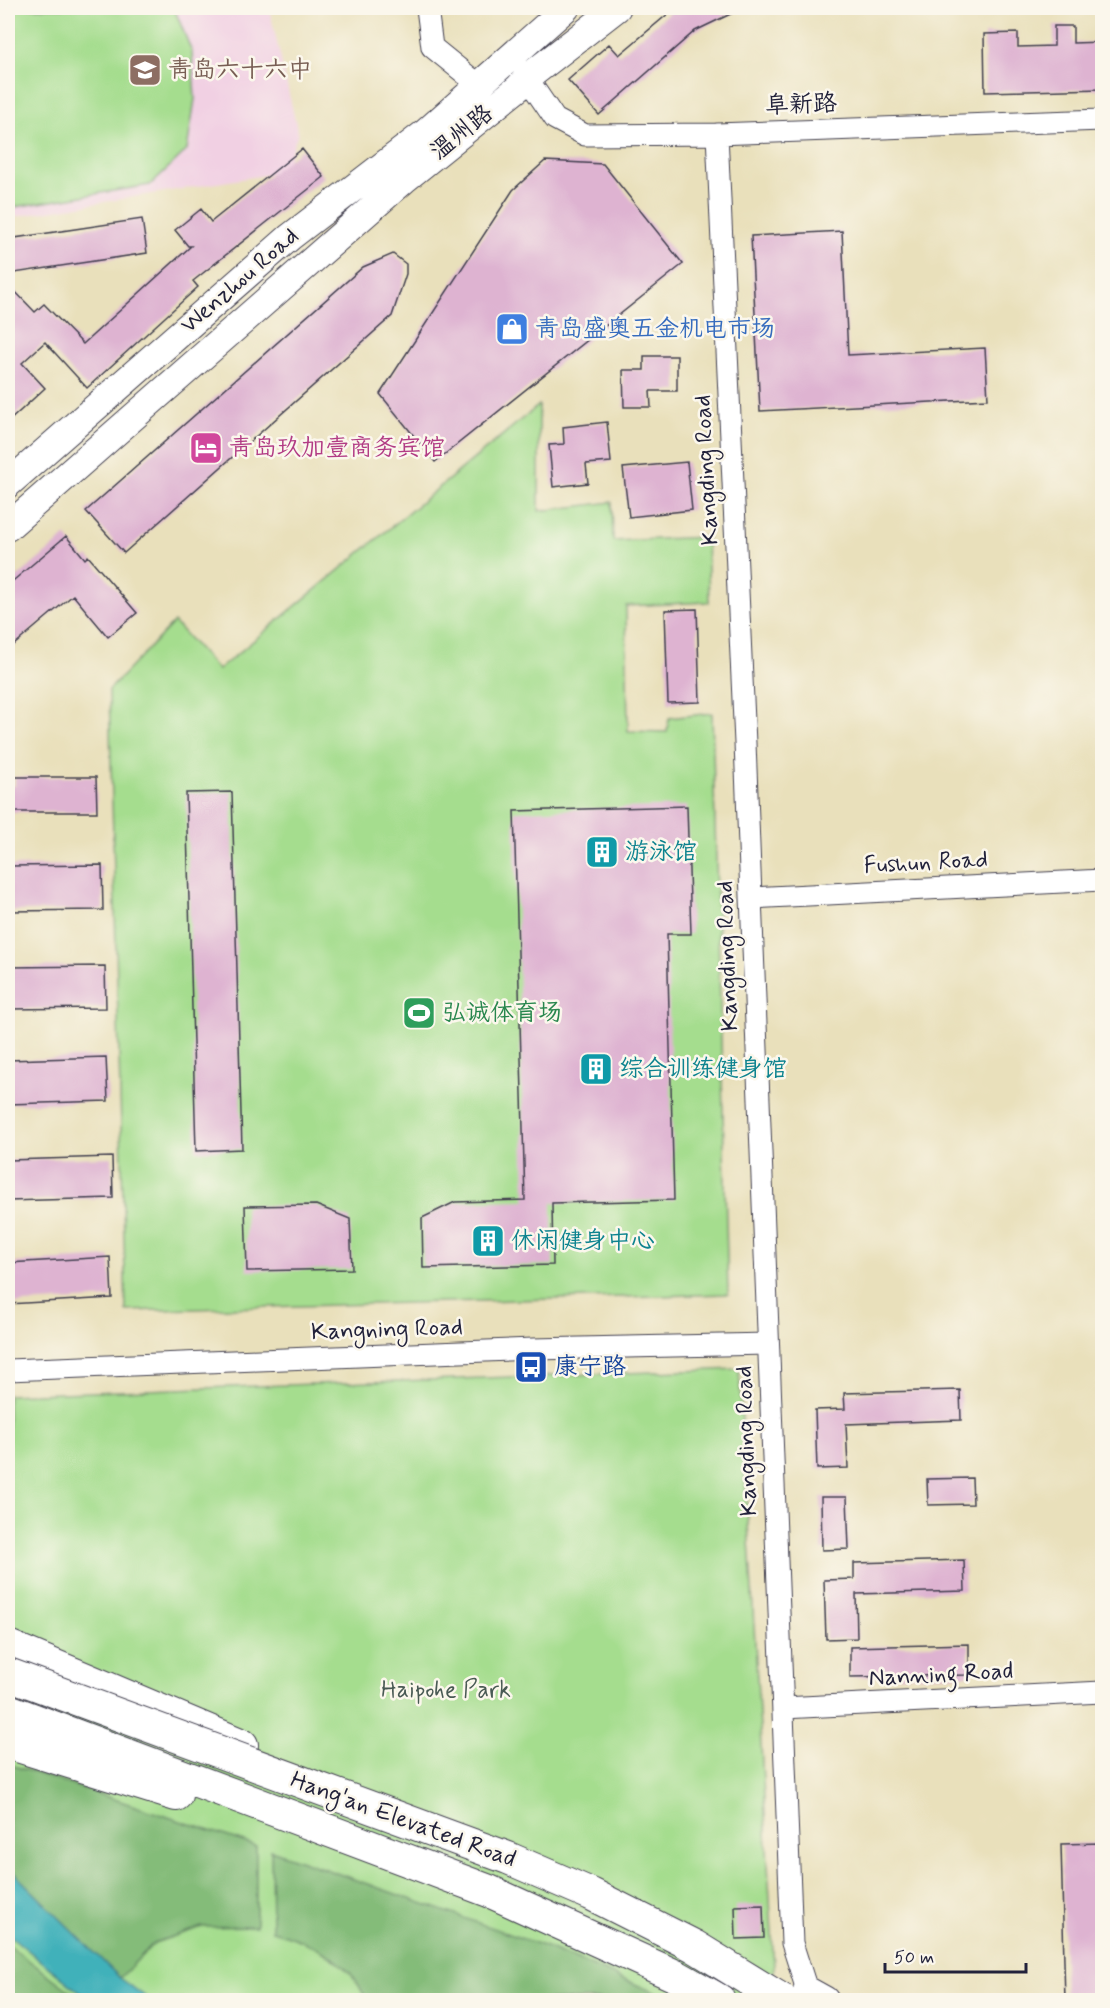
<svg xmlns="http://www.w3.org/2000/svg" width="1110" height="2008" font-family="Mynerve,'LXGW WenKai TC',sans-serif">
<style>
.built{fill:#f1d0e3}
.green{fill:#a5dd8e;stroke:#648064;stroke-width:1.5}
.forest{fill:#84bc79;stroke:#536f5a;stroke-width:1.5}
.water{fill:#41b1ba;stroke:#326a7a;stroke-width:1.5}
.building{fill:#deb3d1}
.lines{fill:none;stroke-linecap:round;stroke-linejoin:round}
.minor-casing{stroke:#403e4e;stroke-width:23}
.major-casing{stroke:#403e4e;stroke-width:29}
.highway-casing{stroke:#403e4e;stroke-width:34}
.minor{stroke:#fff;stroke-width:21}
.major{stroke:#fff;stroke-width:27}
.highway{stroke:#fff;stroke-width:32}
.highway-bridge-casing{stroke:#403e4e;stroke-width:34;stroke-linecap:butt}
.highway-bridge{stroke:#fff;stroke-width:32}
.labels{text-anchor:middle;dominant-baseline:central;stroke-width:5;stroke-linejoin:round;paint-order:stroke}
.education-label{font-size:24px;fill:#785e54;stroke:#fbf7ec;text-anchor:start}
.street-label{font-size:24px;fill:#22223b;stroke:#fbf7ec}
.shop-label{font-size:24px;fill:#366cbe;stroke:#fbf7ec;text-anchor:start}
.hotel-label{font-size:24px;fill:#b23c85;stroke:#fbf7ec;text-anchor:start}
.culture-label{font-size:24px;fill:#0d838f;stroke:#fbf7ec;text-anchor:start}
.leisure-label{font-size:24px;fill:#27864d;stroke:#fbf7ec;text-anchor:start}
.transit-label{font-size:24px;fill:#164399;stroke:#fbf7ec;text-anchor:start}
.park-label{font-size:24px;fill:#495a54;stroke:#fbf7ec}
</style>
<rect width="100%" height="100%" fill="#fbf7ec"/>
<filter id="ink" filterUnits="userSpaceOnUse"><feTurbulence type="fractalNoise" baseFrequency=".0167" numOctaves="2"/><feDisplacementMap in="SourceGraphic" scale="12" xChannelSelector="R" yChannelSelector="G"/><feConvolveMatrix kernelMatrix="1 2 1 2 8 2 1 2 1" color-interpolation-filters="sRGB"/></filter>
<filter id="wash" filterUnits="userSpaceOnUse"><feTurbulence type="fractalNoise" baseFrequency=".008" numOctaves="4" result="noise"/><feDisplacementMap in="SourceGraphic" scale="24" xChannelSelector="R" yChannelSelector="G"/><feGaussianBlur stdDeviation="1.35" result="paint"/><feColorMatrix in="noise" values="0 0 0 0 0 0 0 0 0 0 0 0 0 0 0 0 0 1.4 0 .05"/><feComposite in="paint" operator="in"/></filter>
<g filter="url(#wash)">
<rect width="100%" height="100%" fill="#e9e0bb"/>
<path class="built" d="M 8,8 L 269,8 L 298,133 L 284,172 L 8,218 Z"/>
<path class="green" d="M 8,8 L 174,8 L 192,52 L 195,99 L 187,150 L 150,185 L 8,208 Z
M 539,405 L 539,511 L 612,502 L 613,541 L 707,537 L 709,602 L 626,606 L 628,731 L 667,732 L 669,718 L 712,713 L 728,1294 L 126,1311 L 109,690 L 174,622 L 218,670 Z
M 739,1369 L 774,1968 L 765,2000 L 8,2000 L 8,1395 Z"/>
<path class="forest" d="M 8,1764 L 256,1846 L 256,1926 L 202,1927 L 154,1943 L 120,1978 L 8,1875 Z
M 271,1850 L 549,1948 L 673,2000 L 367,2000 C 362,1992 357,1980 350,1973 C 330,1952 300,1938 272,1931 Z
M 8,1945 L 82,2000 L 8,2000 Z"/>
<path class="water" d="M 8,1867 L 120,1978 L 150,2000 L 89,2000 L 8,1934 Z"/>
<g id="blocks">
<path class="building" d="M 675,8 L 743,8 L 695,31 L 599,115 L 568,80 L 609,44 L 619,55 Z
M 1054,26 L 1073,26 L 1073,43 L 1102,42 L 1102,89 L 985,92 L 984,34 L 1018,33 L 1018,47 L 1054,46 Z
M 302,149 L 324,177 L 193,281 L 198,287 L 87,388 L 45,342 L 22,363 L 45,388 L 8,422 L 8,284 L 35,312 L 44,304 L 83,344 L 191,246 L 188,246 L 175,230 L 201,209 L 211,222 Z
M 545,161 L 603,164 L 683,264 L 435,462 L 380,394 L 513,190 Z
M 142,219 L 147,253 L 8,274 L 8,239 Z
M 842,231 L 848,355 L 985,348 L 988,399 L 760,411 L 751,236 Z
M 393,254 L 406,264 L 406,274 L 392,316 L 124,553 L 86,511 L 363,267 Z
M 644,356 L 677,356 L 677,391 L 650,391 L 651,407 L 624,407 L 623,370 L 644,370 Z
M 607,422 L 611,462 L 586,464 L 588,483 L 553,487 L 549,445 L 564,444 L 563,427 Z
M 687,462 L 692,510 L 629,517 L 623,468 Z
M 66,536 L 85,559 L 88,556 L 137,613 L 108,637 L 73,595 L 8,650 L 8,585 Z
M 697,609 L 700,702 L 668,703 L 665,610 Z
M 15,777 L 96,777 L 97,812 L 8,812 L 8,786 L 15,786 Z
M 232,792 L 242,1149 L 196,1151 L 186,793 Z
M 687,806 L 691,934 L 667,934 L 674,1200 L 552,1203 L 553,1265 L 423,1268 L 422,1218 L 455,1202 L 525,1200 L 514,811 Z
M 102,865 L 103,910 L 8,911 L 8,866 Z
M 105,966 L 106,1008 L 8,1009 L 8,967 Z
M 106,1057 L 108,1101 L 8,1104 L 8,1060 Z
M 112,1157 L 113,1198 L 8,1201 L 8,1160 Z
M 316,1205 L 350,1219 L 352,1269 L 247,1271 L 245,1206 Z
M 110,1257 L 112,1298 L 8,1304 L 8,1263 Z
M 960,1390 L 961,1420 L 846,1424 L 848,1468 L 817,1469 L 815,1410 L 845,1409 L 844,1393 Z
M 972,1478 L 973,1504 L 928,1505 L 927,1479 Z
M 821,1497 L 847,1497 L 849,1549 L 822,1550 Z
M 964,1560 L 965,1591 L 856,1594 L 857,1638 L 826,1639 L 824,1580 L 854,1579 L 854,1563 Z
M 969,1644 L 969,1675 L 850,1677 L 850,1647 Z
M 1102,1843 L 1102,2001 L 1065,2001 L 1061,1844 Z
M 763,1905 L 764,1938 L 736,1939 L 735,1906 Z"/>
</g>
</g>
<g filter="url(#ink)">
<use href="#blocks" fill-opacity="0" stroke="#403e4e" stroke-width="1.5"/>
<g class="lines">
<defs>
<path id="minor" d="M 427,8 L 432,47 L 479,85
M 527,78 L 555,119 L 585,135 L 717,134 L 1102,120
M 717,134 L 745,743 L 792,1943 L 807,1990
M 751,898 L 1102,880
M 8,1370 L 533,1349 L 768,1344
M 783,1708 L 1102,1692"/>
<path id="major" d="M 8,484 L 290,237 L 425,133 L 566,8
M 8,527 L 404,180 L 518,88 L 527,78 L 617,8
M 807,1990 L 825,2000"/>
<path id="highway" d="M 8,1646 L 242,1745
M 8,1710 L 489,1891 L 678,1977 L 719,2000
M 8,1743 L 176,1795"/>
</defs>
<use href="#minor" class="minor-casing"/>
<use href="#major" class="major-casing"/>
<use href="#highway" class="highway-casing"/>
<use href="#minor" class="minor"/>
<use href="#major" class="major"/>
<use href="#highway" class="highway"/>
<defs>
<path id="highway-bridge" d="M 8,1674 L 508,1858 L 591,1894 L 694,1946 L 782,2000"/>
</defs>
<use href="#highway-bridge" class="highway-bridge-casing"/>
<use href="#highway-bridge" class="highway-bridge"/>
</g>
</g>
<defs>
<symbol id="school-square" viewBox="-11 -11 22 22"><rect x="-9" y="-9" width="18" height="18" rx="4" fill="#8d6e63" stroke="#fbf7ec"/><path d="M0-5L7-2L0 1L-7-2ZM-4 1L0 2.5L4 1V4Q0 6-4 4Z" fill="#fff"/></symbol>
<symbol id="shop-square" viewBox="-11 -11 22 22"><rect x="-9" y="-9" width="18" height="18" rx="4" fill="#3f7fe0" stroke="#fbf7ec"/><path d="M-5-2.5h2.3a2.7 3.5 0 0 1 5.4 0H5L5.5 6h-11ZM-1.5-2.5h3a1.5 2.3 0 0 0-3 0Z" fill="#fff"/></symbol>
<symbol id="hotel-square" viewBox="-11 -11 22 22"><rect x="-9" y="-9" width="18" height="18" rx="4" fill="#d1479c" stroke="#fbf7ec"/><path d="M-6-4.5h1.5V1H6V5H4.5V3h-9V5H-6ZM-4 0a1.8 1.8 0 1 1 3.6 0ZM.5 0V-2.5h3Q6-2.5 6 0Z" fill="#fff"/></symbol>
<symbol id="building-square" viewBox="-11 -11 22 22"><rect x="-9" y="-9" width="18" height="18" rx="4" fill="#0f9aa8" stroke="#fbf7ec"/><path d="M-4-6H4V6H1V3H-1V6H-4ZM-2.5-4.3h1.7v1.8h-1.7ZM.8-4.3h1.7v1.8H.8ZM-2.5-1h1.7V.8h-1.7ZM.8-1h1.7V.8H.8Z" fill="#fff"/></symbol>
<symbol id="stadium-square" viewBox="-11 -11 22 22"><rect x="-9" y="-9" width="18" height="18" rx="4" fill="#2e9e5b" stroke="#fbf7ec"/><path d="M0-5a6.5 5 0 1 0 0 10a6.5 5 0 1 0 0-10ZM-3.5-1.8h7v3.6h-7Z" fill="#fff"/></symbol>
<symbol id="bus-square" viewBox="-11 -11 22 22"><rect x="-9" y="-9" width="18" height="18" rx="4" fill="#1a4fb4" stroke="#fbf7ec"/><path d="M-5-6H5V4H4V6H2V4H-2V6H-4V4H-5ZM-3.5-4V0h7V-4ZM-3.5 1.2v1.5H-2V1.2ZM2 1.2v1.5H3.5V1.2Z" fill="#fff"/></symbol>
</defs>
<g fill-rule="evenodd">
<use href="#school-square" x="126" y="51" width="38" height="38"/>
<use href="#shop-square" x="493" y="310" width="38" height="38"/>
<use href="#hotel-square" x="187" y="429" width="38" height="38"/>
<use href="#building-square" x="583" y="833" width="38" height="38"/>
<use href="#stadium-square" x="400" y="994" width="38" height="38"/>
<use href="#building-square" x="577" y="1050" width="38" height="38"/>
<use href="#building-square" x="469" y="1222" width="38" height="38"/>
<use href="#bus-square" x="512" y="1348" width="38" height="38"/>
</g>
<g class="labels">
<g class="education-label">
<text x="168" y="70">青岛六十六中</text>
</g>
<g class="street-label">
<text transform="translate(801 105) rotate(-2)">阜新路</text>
<text transform="translate(462 133) rotate(-39)">温州路</text>
<text transform="translate(240 281) rotate(-41)">Wenzhou Road</text>
<text transform="translate(707 470) rotate(-93)">Kangding Road</text>
<text transform="translate(926 863) rotate(-3)">Fushun Road</text>
<text transform="translate(728 956) rotate(-92)">Kangding Road</text>
<text transform="translate(387 1330) rotate(-2)">Kangning Road</text>
<text transform="translate(747 1441) rotate(-92)">Kangding Road</text>
<text transform="translate(941 1675) rotate(-3)">Nanning Road</text>
<text transform="translate(403 1820) rotate(20)">Hang'an Elevated Road</text>
</g>
<g class="shop-label">
<text x="535" y="329">青岛盛奥五金机电市场</text>
</g>
<g class="hotel-label">
<text x="229" y="448">青岛玖加壹商务宾馆</text>
</g>
<g class="culture-label">
<text x="625" y="852">游泳馆</text>
<text x="619" y="1069">综合训练健身馆</text>
<text x="511" y="1241">休闲健身中心</text>
</g>
<g class="leisure-label">
<text x="442" y="1013">弘诚体育场</text>
</g>
<g class="transit-label">
<text x="554" y="1367">康宁路</text>
</g>
<g class="park-label">
<text x="446" y="1690">Haipohe Park</text>
</g>
</g>
<rect width="1110" height="2008" fill="none" stroke="#fbf7ec" stroke-width="30"/>
<path d="M885 1963v9h141v-9" fill="none" stroke="#22223b" stroke-width="3"/>
<text x="894" y="1963" font-size="18" fill="#22223b" stroke="#fbf7ec" stroke-width="4.5" paint-order="stroke">50 m</text>
</svg>
